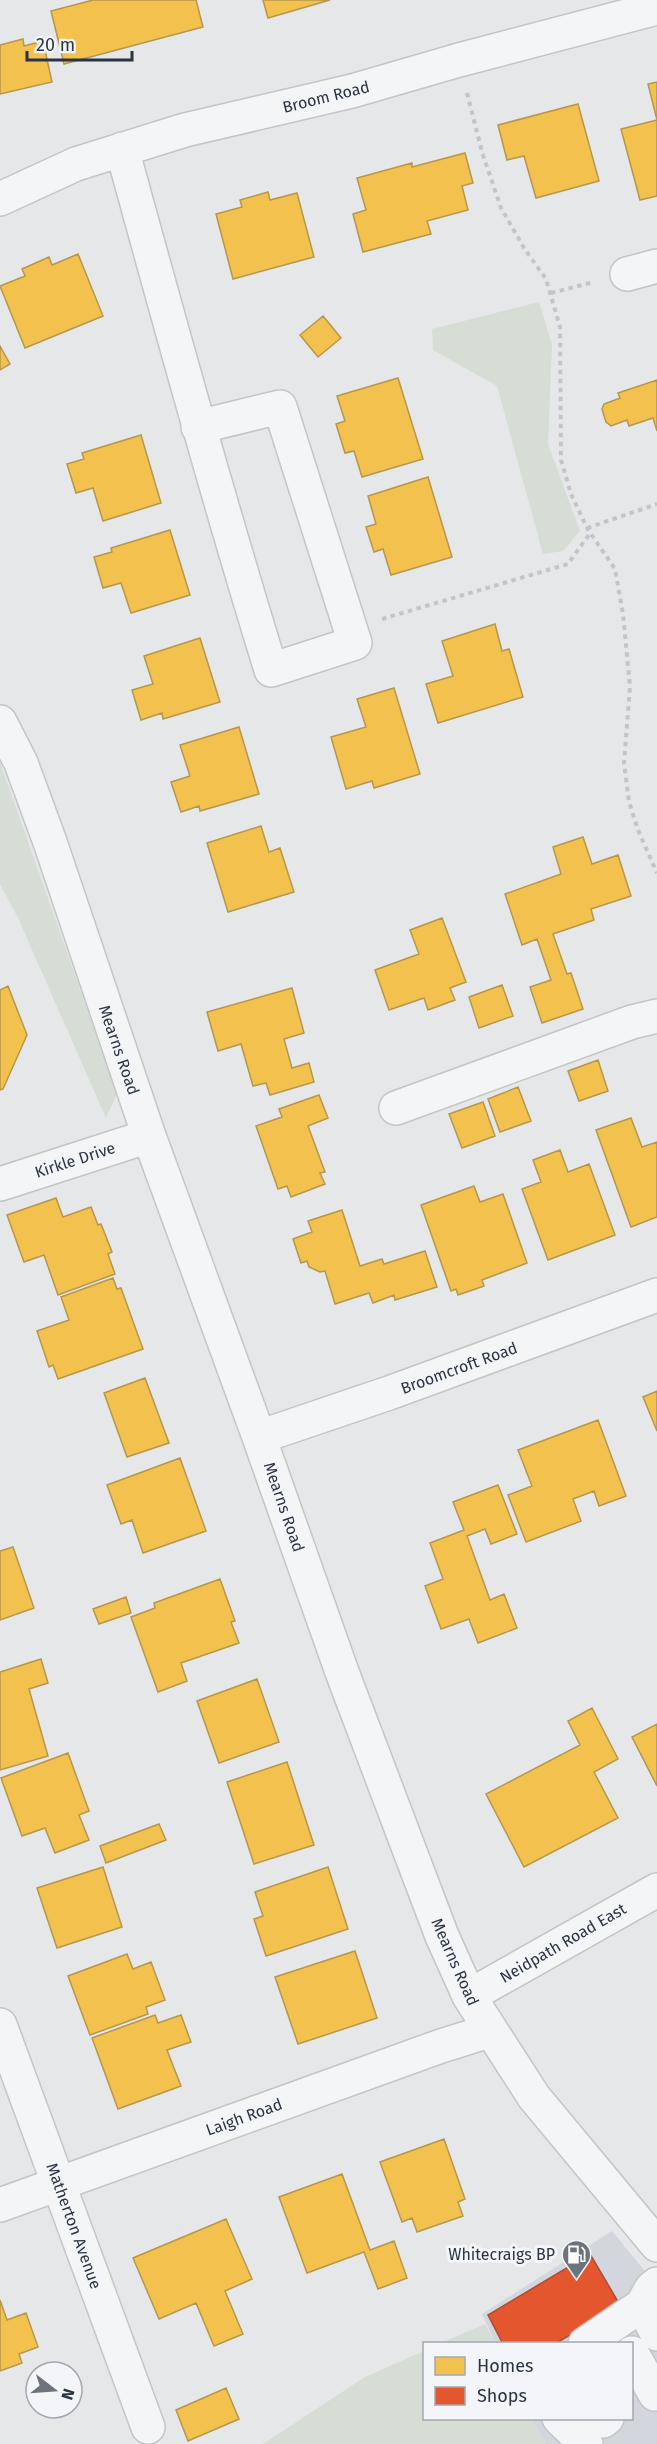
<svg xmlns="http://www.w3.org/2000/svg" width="657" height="2444" font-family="'Fira Sans',sans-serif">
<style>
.built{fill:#d3d6dc}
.green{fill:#d6ddd5}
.homes{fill:#f2c14e;stroke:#b6974b;stroke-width:1.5}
.shops{fill:#e4572e;stroke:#ac4c34;stroke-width:1.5}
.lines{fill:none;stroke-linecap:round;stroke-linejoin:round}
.minor-casing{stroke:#c3c5c7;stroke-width:36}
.path{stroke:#c4c5c9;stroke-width:4;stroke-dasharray:4.5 4.5;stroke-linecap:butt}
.minor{stroke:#f4f5f6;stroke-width:33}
.labels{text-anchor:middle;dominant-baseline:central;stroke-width:6;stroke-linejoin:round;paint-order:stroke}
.street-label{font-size:16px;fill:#2b3443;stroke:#f3f5f8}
.poi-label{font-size:16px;fill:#2b3443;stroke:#f3f5f8;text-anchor:end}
</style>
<rect width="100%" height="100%" fill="#e5e7e9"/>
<path class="built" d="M 612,2231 L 657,2286 L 657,2444 L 545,2444 L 532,2419 L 632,2418 L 632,2344 L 495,2343 L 482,2314 Z"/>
<path class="green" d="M 539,302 L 552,345 L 548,444 L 580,531 L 563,551 L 543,554 L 497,386 L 433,350 L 432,329 Z
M 0,762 L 117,1094 L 106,1118 L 18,918 L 0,884 Z
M 485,2324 L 495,2343 L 441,2343 Z
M 424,2351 L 424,2418 L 532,2419 L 545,2444 L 263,2444 L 365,2377 Z"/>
<path class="homes" d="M 93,0 L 196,0 L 203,27 L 64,64 L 51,11 Z
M 263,0 L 330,0 L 268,18 Z
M 23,39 L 24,46 L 43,41 L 52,82 L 0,94 L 0,45 Z
M 657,82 L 657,196 L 640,200 L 621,129 L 657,120 L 648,84 Z
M 578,104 L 599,181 L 536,198 L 524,156 L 507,160 L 498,125 Z
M 465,153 L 473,183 L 462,186 L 468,210 L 427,221 L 431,234 L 363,252 L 353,214 L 366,210 L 357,178 L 412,163 L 412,167 Z
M 268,192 L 270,200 L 297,193 L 314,257 L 233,279 L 216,214 L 242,207 L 240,200 Z
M 78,254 L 103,316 L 25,348 L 0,286 L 25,276 L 22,269 L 49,257 L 52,265 Z
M 323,316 L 341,338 L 318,357 L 300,335 Z
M 0,346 L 10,364 L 0,370 Z
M 398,378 L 423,459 L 362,477 L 354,451 L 345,453 L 336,424 L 345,421 L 337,396 Z
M 657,380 L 657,431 L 653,418 L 629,426 L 627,420 L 611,426 L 606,422 L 602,409 L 604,404 L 620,398 L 618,393 Z
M 141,435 L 161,503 L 103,521 L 93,488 L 76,493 L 67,464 L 84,459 L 82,453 Z
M 428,477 L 452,557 L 391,575 L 383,549 L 374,552 L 366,527 L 376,524 L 368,496 Z
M 170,530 L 190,595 L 131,613 L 121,583 L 103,588 L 94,557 L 112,552 L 111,548 Z
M 495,624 L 502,651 L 509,649 L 523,697 L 438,723 L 426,684 L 453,676 L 442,641 Z
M 200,638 L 220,702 L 163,719 L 162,713 L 141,720 L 132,690 L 153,684 L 144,656 Z
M 394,688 L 420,774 L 374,788 L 372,781 L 346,789 L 331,737 L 366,727 L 357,699 Z
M 239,727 L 259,794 L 200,811 L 199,806 L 181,812 L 171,782 L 190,776 L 180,745 Z
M 261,826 L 269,852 L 280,848 L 294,892 L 228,912 L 207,843 Z
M 583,837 L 592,864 L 618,855 L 631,896 L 591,909 L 594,920 L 553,934 L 567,974 L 571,973 L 583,1009 L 542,1023 L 530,987 L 551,980 L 537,939 L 522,945 L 505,894 L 561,874 L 553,847 Z
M 442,918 L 466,982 L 450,988 L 455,1000 L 428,1010 L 424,998 L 389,1010 L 375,970 L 419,954 L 410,930 Z
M 502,985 L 513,1016 L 479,1028 L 469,997 Z
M 8,986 L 27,1035 L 3,1089 L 0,1090 L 0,990 Z
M 292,988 L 304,1033 L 284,1039 L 292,1068 L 309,1063 L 314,1082 L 270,1095 L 266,1083 L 253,1086 L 241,1044 L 218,1051 L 207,1012 Z
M 598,1060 L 608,1091 L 579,1101 L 568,1071 Z
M 518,1087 L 531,1121 L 500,1132 L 488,1099 Z
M 319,1095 L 328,1118 L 308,1126 L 325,1172 L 320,1173 L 325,1184 L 291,1197 L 287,1186 L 278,1189 L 256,1126 L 282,1117 L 279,1109 Z
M 483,1102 L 495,1136 L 462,1148 L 449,1114 Z
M 631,1118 L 642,1147 L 657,1142 L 657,1217 L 631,1227 L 596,1130 Z
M 560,1150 L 568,1172 L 589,1164 L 615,1235 L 548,1260 L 522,1189 L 541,1182 L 533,1160 Z
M 474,1186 L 480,1202 L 503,1194 L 527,1263 L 482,1280 L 484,1286 L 458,1295 L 456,1289 L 451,1291 L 421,1205 Z
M 56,1198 L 63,1217 L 91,1207 L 98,1225 L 101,1224 L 112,1252 L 108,1254 L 115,1274 L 58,1295 L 44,1255 L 24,1262 L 7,1215 Z
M 342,1210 L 360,1266 L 382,1259 L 384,1264 L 425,1251 L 437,1287 L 395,1300 L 394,1295 L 373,1303 L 369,1293 L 335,1304 L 325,1271 L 320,1272 L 309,1267 L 307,1261 L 301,1263 L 293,1239 L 312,1232 L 308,1221 Z
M 113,1278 L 117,1289 L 121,1288 L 143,1349 L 58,1379 L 53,1365 L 49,1367 L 37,1331 L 69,1320 L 61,1297 Z
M 145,1378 L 169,1443 L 127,1457 L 104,1393 Z
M 657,1391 L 657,1431 L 643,1397 Z
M 598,1420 L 626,1496 L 599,1506 L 594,1491 L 573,1499 L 581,1521 L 526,1542 L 508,1495 L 532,1486 L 518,1450 Z
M 180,1458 L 206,1531 L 143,1553 L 132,1520 L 121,1524 L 107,1485 Z
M 498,1485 L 517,1534 L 491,1544 L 485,1529 L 467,1536 L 490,1600 L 504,1594 L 517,1628 L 478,1643 L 469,1619 L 441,1629 L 425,1586 L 443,1579 L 430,1543 L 464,1530 L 453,1502 Z
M 13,1547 L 34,1608 L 0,1620 L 0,1551 Z
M 220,1579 L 235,1621 L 231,1622 L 239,1643 L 181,1663 L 187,1681 L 158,1692 L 131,1617 L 155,1608 L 154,1603 Z
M 126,1597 L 131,1613 L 99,1624 L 93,1609 Z
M 41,1659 L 48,1683 L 29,1689 L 48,1756 L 0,1770 L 0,1672 Z
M 257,1679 L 279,1742 L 219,1763 L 197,1701 Z
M 592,1708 L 618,1759 L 594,1772 L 618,1818 L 524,1867 L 486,1794 L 580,1745 L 568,1721 Z
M 657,1724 L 657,1786 L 632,1737 Z
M 68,1753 L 89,1811 L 79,1815 L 89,1840 L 55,1853 L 45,1828 L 22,1836 L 1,1778 Z
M 287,1762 L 314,1845 L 254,1864 L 227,1782 Z
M 159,1824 L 166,1840 L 106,1863 L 100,1846 Z
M 103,1867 L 122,1927 L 57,1948 L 37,1888 Z
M 328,1867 L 348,1929 L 266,1956 L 254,1919 L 263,1916 L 255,1892 Z
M 355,1951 L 377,2018 L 298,2044 L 275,1977 Z
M 127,1954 L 133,1969 L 151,1962 L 165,2000 L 146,2007 L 148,2014 L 90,2035 L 68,1976 Z
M 155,2015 L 158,2023 L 181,2015 L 191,2042 L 167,2050 L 181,2086 L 118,2109 L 92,2038 Z
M 444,2139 L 465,2199 L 458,2202 L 463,2216 L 417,2232 L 412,2218 L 402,2222 L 380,2162 Z
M 342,2174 L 370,2250 L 394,2241 L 407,2278 L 378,2289 L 364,2252 L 307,2273 L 279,2197 Z
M 226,2219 L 252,2279 L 225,2291 L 243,2334 L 214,2346 L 196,2303 L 159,2319 L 133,2258 Z
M 0,2300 L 7,2320 L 26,2313 L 38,2347 L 19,2354 L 22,2363 L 0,2371 Z
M 226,2388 L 239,2419 L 188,2441 L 176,2410 Z"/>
<path class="shops" d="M 590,2254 L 620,2305 L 555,2344 L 503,2344 L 488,2315 Z"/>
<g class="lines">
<defs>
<path id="minor" d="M 122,149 C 170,324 218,498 271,670 L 355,643 L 280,407 L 198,427
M 0,199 L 76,164 L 185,130 L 352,91 L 459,60 L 657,8
M 627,274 L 657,266
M 0,722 L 21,763 L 50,842 L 149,1136 L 259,1437 L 342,1672 L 442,1936 L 469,1996 L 534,2097 L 657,2245
M 396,1108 L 632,1022 L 657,1016
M 0,1184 L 149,1136
M 259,1437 L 389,1393 L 657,1295
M 469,1996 L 657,1890
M 0,2025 L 148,2427
M 0,2205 L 441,2046 L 489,2031
M 642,2305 L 657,2334
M 585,2344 L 642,2305 L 651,2289 L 657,2284
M 632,2353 L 655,2394
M 559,2418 L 586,2444
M 601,2418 L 603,2421 L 607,2418"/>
</defs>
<use href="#minor" class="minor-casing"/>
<path class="path" d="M 467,93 L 482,152 L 501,208 L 524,248 L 546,279 L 560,327 L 561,460 L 571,494 L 587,528 L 615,569 L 623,614 L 630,687 L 624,763 L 629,802 L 638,830 L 657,873
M 551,293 L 594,282
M 587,528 L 657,504
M 382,619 L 568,564 L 591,532"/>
<use href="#minor" class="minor"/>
</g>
<defs>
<symbol id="fuel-pin" viewBox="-11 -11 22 30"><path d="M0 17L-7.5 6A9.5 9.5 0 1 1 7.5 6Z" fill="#6c737d" stroke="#f3f5f8"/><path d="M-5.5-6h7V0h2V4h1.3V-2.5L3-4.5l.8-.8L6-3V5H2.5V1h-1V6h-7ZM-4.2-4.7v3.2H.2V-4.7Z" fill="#fff"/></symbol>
</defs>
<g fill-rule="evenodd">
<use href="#fuel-pin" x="560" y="2238" width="33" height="45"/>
</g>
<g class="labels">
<g class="street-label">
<text transform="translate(326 97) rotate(-14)">Broom Road</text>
<text transform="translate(119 1050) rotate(71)">Mearns Road</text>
<text transform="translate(75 1160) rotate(-18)">Kirkle Drive</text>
<text transform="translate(459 1368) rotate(-20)">Broomcroft Road</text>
<text transform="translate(284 1507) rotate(71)">Mearns Road</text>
<text transform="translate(563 1943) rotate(-30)">Neidpath Road East</text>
<text transform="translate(455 1962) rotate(66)">Mearns Road</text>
<text transform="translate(244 2117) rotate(-20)">Laigh Road</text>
<text transform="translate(74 2226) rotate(70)">Matherton Avenue</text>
</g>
<g class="poi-label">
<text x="555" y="2254">Whitecraigs BP</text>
</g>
</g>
<rect x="423" y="2342" width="210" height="78" fill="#f3f5f8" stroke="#a3a8b0" stroke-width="1.5"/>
<rect x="435" y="2357" width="30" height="18" fill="#f2c14e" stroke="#a3a8b0" stroke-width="1.5"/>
<text x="477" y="2372" font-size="18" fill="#2b3443">Homes</text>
<rect x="435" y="2387" width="30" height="18" fill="#e4572e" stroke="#a3a8b0" stroke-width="1.5"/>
<text x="477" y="2402" font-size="18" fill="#2b3443">Shops</text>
<g transform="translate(54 2390) rotate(107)"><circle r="28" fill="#f3f5f8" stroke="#a3a8b0" stroke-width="1.5"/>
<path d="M0-4.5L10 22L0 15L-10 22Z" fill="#6c737d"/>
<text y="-9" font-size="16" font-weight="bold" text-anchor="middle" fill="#2b3443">N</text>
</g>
<path d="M27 51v9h105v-9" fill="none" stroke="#2b3443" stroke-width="3"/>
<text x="36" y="51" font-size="18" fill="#2b3443" stroke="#f3f5f8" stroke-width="4.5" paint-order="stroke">20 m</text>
</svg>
